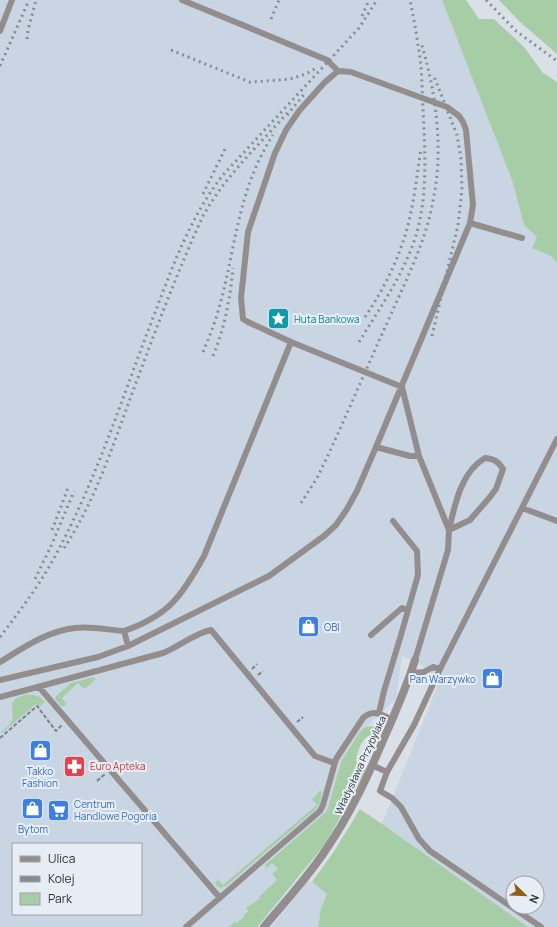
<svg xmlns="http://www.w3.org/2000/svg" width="557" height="927" font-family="Manrope,sans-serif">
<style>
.built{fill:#c9d5e3;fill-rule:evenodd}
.green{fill:#a7cda7}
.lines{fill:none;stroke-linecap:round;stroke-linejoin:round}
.path{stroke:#7d8187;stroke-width:2;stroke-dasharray:4 2;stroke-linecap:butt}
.service{stroke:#938e8d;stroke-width:6}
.minor{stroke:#938e8d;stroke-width:8}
.rail{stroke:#878c92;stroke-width:3;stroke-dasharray:2 4;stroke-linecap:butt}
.labels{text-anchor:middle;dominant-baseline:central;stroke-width:4;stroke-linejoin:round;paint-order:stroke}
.culture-label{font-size:10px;fill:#0d838f;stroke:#e6edf5;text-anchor:start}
.shop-label{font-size:10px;fill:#366cbe;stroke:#e6edf5;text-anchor:start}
.street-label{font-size:10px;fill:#2f3134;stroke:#e6edf5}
.health-label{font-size:10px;fill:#be3a42;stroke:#e6edf5;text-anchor:start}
</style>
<rect width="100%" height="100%" fill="#d9e0e8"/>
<path class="built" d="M 0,0 L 442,0 L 513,183 L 524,224 L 537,237 L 532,248 L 551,256 L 557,263 L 557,927 L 528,927 L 382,824 L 439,682 L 429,677 L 421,664 L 402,656 L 396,699 L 365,728 L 319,842 L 292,885 L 258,927 L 0,927 ZM 13,844 L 141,844 L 141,914 L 13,914 ZM 513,883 L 537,883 L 537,907 L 513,907 Z
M 309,880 L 327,894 L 321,908 L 318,927 L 271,927 Z"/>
<path class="green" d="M 442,0 L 466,0 L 479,19 L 494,19 L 524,47 L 543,73 L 557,82 L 557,263 L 551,256 L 532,248 L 537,237 L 524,225 L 513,183 Z
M 499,0 L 557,0 L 557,54 L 520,22 Z
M 93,677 L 96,679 L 86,688 L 83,688 L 78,683 L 62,698 L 66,703 L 65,706 L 61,706 L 55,699 L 56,696 L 71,683 Z
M 24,695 C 32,694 40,695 45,702 L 39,707 L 36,704 L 2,733 L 1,732 C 6,728 10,725 12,720 C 16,706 4,702 24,695 Z
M 371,726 L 376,727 L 380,730 L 379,737 C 365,728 357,750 356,761 L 360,765 L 365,765 L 365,772 L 326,843 L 257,927 L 229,927 L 235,922 L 237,923 L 244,917 L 243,916 L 248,911 L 246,908 L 260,899 L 259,897 L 277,880 L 272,874 L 278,869 L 272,863 L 267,868 L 265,865 L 326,812 L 328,808 L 341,762 L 359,733 L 361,733 L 360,732 L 365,727 Z
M 320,791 L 322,792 L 320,803 L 316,809 L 226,886 L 220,888 L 217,886 L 215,883 L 218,879 L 223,885 L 317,805 L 312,799 Z
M 360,809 L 382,824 L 528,927 L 318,927 L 321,908 L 327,894 L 312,882 L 333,853 Z"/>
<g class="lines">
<path class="path" d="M 252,669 L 257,664
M 258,675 L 263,671
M 297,722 L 303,717
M 0,738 L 37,706 L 56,731 L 62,725
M 97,781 L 105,774"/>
<path class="service" d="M 182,0 L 327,60 L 338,71
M 0,31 L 12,0
M 470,223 L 522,238
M 376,447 L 470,223 L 473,205 L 466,130 L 463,122 L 459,116 L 447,107 L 351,72 L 338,71 L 324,83 L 299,111 L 286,130 L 275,153 L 248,232 L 241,298 L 243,319 L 248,322 L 291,342 L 402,387 L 419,456
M 485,458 C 494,459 498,461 503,469 L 496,489 L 490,497 L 470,520 L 449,530 C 455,504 461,472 485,458 Z
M 522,508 L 557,521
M 124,631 C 168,616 182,596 204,556 L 291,342
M 371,635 L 402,608 L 408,610
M 0,662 C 23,648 47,631 75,628 C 91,626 108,630 124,631 L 128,646 L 269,576 L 324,536 L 336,525 L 347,509 L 357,491 L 376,447 L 410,456 L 419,456 L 449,530 L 448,550 L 415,660
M 411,673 L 424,672 L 433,667 L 440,669
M 0,680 L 98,657 L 128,646
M 39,687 L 220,898
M 0,697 L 163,653 C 178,647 195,633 211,630 L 315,756 L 334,763
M 379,713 L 384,691 L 401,635 L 418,575 L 417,551 L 393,521
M 372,765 L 387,772 L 414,725 L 440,669 L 557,439
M 387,772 L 380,791 L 392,798 L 401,807 L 419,839 L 430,851 L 541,927
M 186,927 L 320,811 L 323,805 L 336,759 L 363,718 C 373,709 381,714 392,720"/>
<path class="minor" d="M 264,927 C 284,903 308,877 325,851 C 350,815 368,776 385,736 C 396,711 407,686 415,660"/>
<path class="rail" d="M 486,0 L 516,31 L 557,61
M 362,16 L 369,0
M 271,19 L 279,0
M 27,39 L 28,30 L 36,0
M 171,50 L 250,82 L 266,81 L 290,79 L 306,74 L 318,67
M 0,66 L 29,0
M 287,115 L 306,92
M 203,194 L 226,147
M 365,317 C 383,290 398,261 407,229 C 414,203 417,175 421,148
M 432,336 L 458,225 L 462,190 L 461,159 L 457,135 L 433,74
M 359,342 C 378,311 399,281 412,247 C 429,202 425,155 423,109 C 422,87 422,66 418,45 C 416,30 413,15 410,0
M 203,352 C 208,340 213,328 217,315 C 236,252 236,192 273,135
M 213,356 C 225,327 230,299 233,268
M 301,503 L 317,478 L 330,451 C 351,405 371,358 392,312 C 408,276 426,240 433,201 C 444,149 436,93 421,42
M 52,530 L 68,488
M 64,548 C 92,506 109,457 126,410 C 150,345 174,279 203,216 C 225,176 260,144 290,110
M 35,579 L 52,544 L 74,491
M 0,637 C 19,612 38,587 53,560 C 92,489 118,411 146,336 C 168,280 186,222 223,175 L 359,28 L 377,0"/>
</g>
<defs>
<symbol id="sight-square" viewBox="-11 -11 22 22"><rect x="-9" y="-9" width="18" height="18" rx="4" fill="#0f9aa8" stroke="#e6edf5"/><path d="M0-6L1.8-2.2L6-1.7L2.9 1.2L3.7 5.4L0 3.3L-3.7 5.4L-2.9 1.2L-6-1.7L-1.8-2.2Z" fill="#fff"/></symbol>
<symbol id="shop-square" viewBox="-11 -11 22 22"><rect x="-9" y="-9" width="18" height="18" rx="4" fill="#3f7fe0" stroke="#e6edf5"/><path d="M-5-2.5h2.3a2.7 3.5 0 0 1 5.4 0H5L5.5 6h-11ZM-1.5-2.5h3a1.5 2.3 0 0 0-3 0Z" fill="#fff"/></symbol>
<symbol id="pharmacy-square" viewBox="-11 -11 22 22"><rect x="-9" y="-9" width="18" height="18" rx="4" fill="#e0444e" stroke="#e6edf5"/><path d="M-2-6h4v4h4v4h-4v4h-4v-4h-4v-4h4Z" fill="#fff"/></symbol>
<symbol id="supermarket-square" viewBox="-11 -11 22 22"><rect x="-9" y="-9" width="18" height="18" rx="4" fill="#3f7fe0" stroke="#e6edf5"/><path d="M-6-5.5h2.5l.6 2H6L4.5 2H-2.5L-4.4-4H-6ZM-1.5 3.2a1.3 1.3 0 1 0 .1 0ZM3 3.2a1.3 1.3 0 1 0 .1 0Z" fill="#fff"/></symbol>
</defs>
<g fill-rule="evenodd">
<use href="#sight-square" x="266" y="306" width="25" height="25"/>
<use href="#shop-square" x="296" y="614" width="25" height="25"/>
<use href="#shop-square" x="480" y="666" width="25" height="25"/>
<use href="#shop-square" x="28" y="738" width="25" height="25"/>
<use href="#pharmacy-square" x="62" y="754" width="25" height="25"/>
<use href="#shop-square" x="20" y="796" width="25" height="25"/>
<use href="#supermarket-square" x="46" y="798" width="25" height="25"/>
</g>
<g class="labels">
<g class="culture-label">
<text x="294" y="319">Huta Bankowa</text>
</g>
<g class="shop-label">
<text x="324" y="627">OBI</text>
<text x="476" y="679" text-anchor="end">Pan Warzywko</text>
<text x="40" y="771" text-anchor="middle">Takko<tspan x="40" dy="12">Fashion</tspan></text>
<text x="74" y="804">Centrum<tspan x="74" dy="12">Handlowe Pogoria</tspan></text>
<text x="33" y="829" text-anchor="middle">Bytom</text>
</g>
<g class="street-label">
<text transform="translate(360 765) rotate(-65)">Władysława Przybylaka</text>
</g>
<g class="health-label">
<text x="90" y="766">Euro Apteka</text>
</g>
</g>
<rect x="12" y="843" width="130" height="72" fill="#e6edf5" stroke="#9da2a8"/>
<rect x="20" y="856" width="20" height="6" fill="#938e8d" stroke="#9da2a8"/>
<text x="48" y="863" font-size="12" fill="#2f3134">Ulica</text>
<rect x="20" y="876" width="20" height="6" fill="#878c92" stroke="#9da2a8"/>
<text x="48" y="883" font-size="12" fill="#2f3134">Kolej</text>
<rect x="20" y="893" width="20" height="12" fill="#a7cda7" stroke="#9da2a8"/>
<text x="48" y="903" font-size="12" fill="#2f3134">Park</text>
<g transform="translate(525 895) rotate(113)"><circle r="19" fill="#e6edf5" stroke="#9da2a8"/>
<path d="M0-3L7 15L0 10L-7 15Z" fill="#935d14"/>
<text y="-6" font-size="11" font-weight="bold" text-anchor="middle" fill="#2f3134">N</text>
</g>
</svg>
